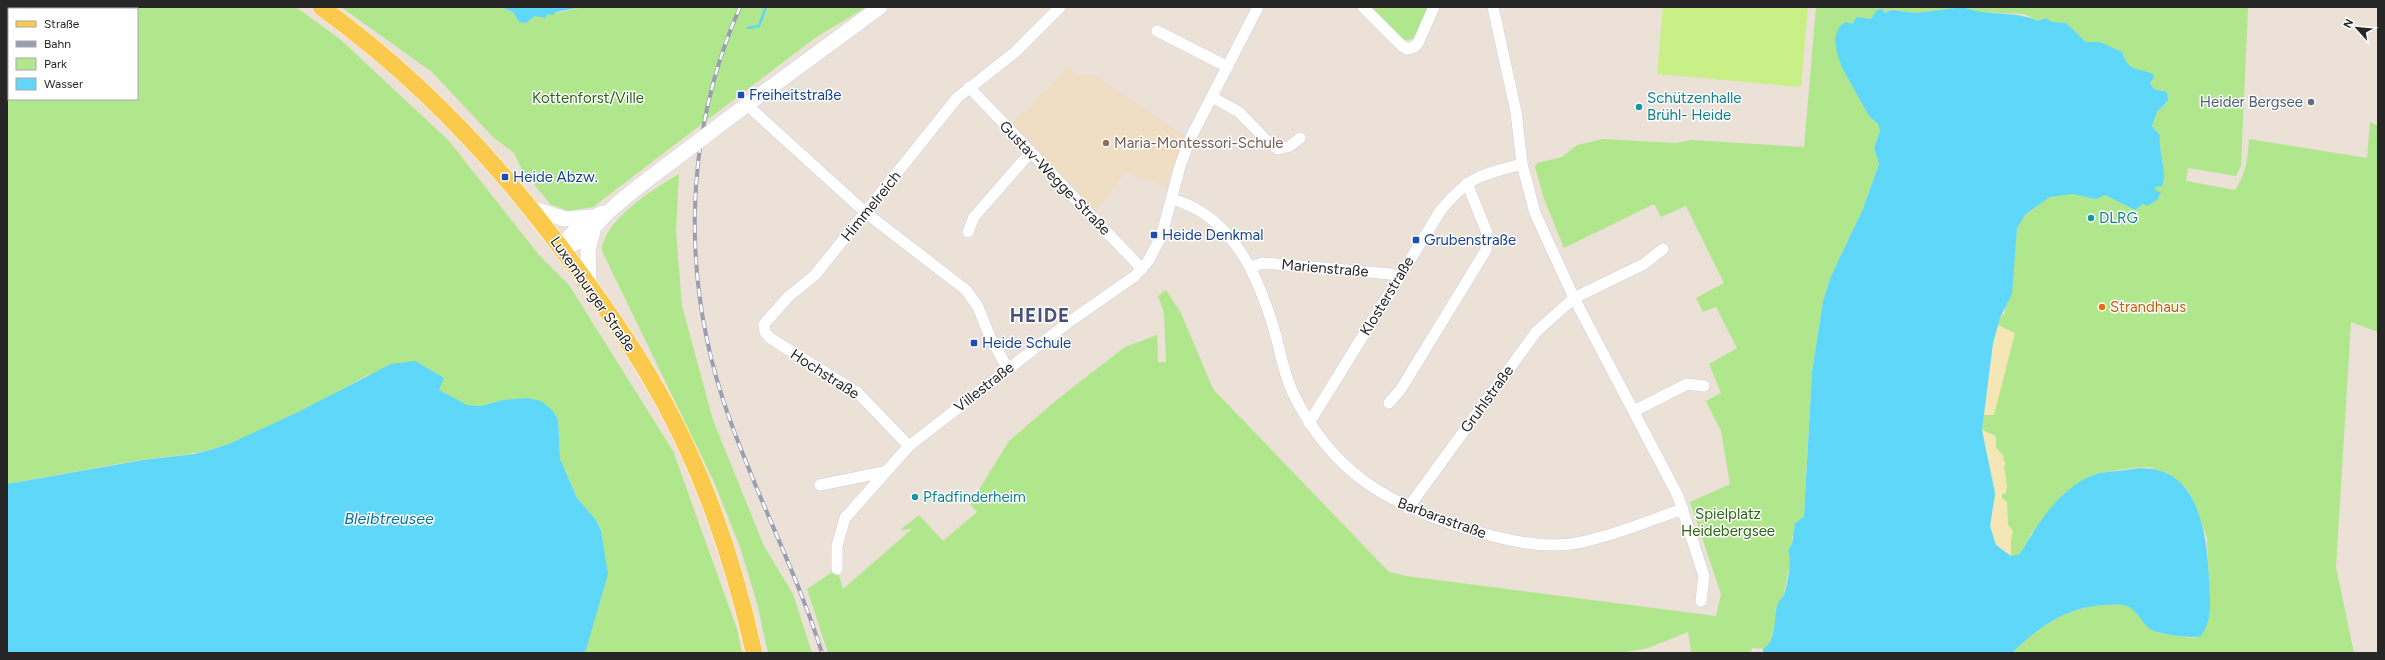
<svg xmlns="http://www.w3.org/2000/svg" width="2385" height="660" font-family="Figtree,sans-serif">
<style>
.education{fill:#efdec3}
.green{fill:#b0e78d;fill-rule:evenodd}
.sand{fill:#f4e7b5}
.pitch{fill:#c9f087}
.water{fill:#5ed7f8}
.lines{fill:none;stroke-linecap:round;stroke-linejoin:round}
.stream{stroke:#5ed7f8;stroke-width:2.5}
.minor-casing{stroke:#cbd1e2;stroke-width:12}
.secondary-casing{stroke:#cbd1e2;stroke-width:16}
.primary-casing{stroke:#fff;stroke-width:18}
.minor{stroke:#fff;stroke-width:11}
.secondary{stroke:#fff;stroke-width:15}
.primary{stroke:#fbc94b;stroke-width:17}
.rail-casing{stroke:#999eb3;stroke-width:4}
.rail{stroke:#fff;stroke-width:2.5;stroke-dasharray:8;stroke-linecap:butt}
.secondary-bridge-casing{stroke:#cbd1e2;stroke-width:16;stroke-linecap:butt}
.secondary-bridge{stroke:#fff;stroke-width:15}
.transit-dot{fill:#1a4fb4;stroke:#fff;stroke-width:1.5}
.service-dot{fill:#5c6f8a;stroke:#fff;stroke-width:1.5}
.culture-dot{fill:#0f9aa8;stroke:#fff;stroke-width:1.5}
.education-dot{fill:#8d6e63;stroke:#fff;stroke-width:1.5}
.food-dot{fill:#e8710a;stroke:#fff;stroke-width:1.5}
.labels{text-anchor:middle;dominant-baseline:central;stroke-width:3;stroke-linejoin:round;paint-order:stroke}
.transit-label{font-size:15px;fill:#164399;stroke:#fff;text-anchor:start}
.park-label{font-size:15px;fill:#296713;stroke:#fff}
.culture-label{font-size:15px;fill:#0d838f;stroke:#fff;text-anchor:start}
.service-label{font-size:15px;fill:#4e5e75;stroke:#fff;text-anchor:end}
.education-label{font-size:15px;fill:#785e54;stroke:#fff;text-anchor:start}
.street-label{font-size:15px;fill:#262626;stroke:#fff}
.food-label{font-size:15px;fill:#c56008;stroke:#fff;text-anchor:start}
.water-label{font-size:16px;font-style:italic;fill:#03719e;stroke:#fff}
.district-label{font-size:19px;font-weight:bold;letter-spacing:1px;fill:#44517a;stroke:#fff}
</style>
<rect width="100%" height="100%" fill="#ebe1d6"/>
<path class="education" d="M 1068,67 L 1079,75 L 1094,75 L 1185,136 L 1168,187 L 1139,178 L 1126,171 L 1096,212 L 1012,123 L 1022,111 L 1025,113 L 1043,91 L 1045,92 Z"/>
<path class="green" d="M 7,7 L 296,7 L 341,40 L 449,141 L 539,255 L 569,285 L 673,451 L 737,629 L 742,653 L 585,653 L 603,552 L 601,531 L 596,520 L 577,498 L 560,459 L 558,419 L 552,410 L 503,400 L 481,406 L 467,405 L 370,374 C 324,398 279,425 231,443 C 202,454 172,456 142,460 C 97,467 52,476 7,484 ZM 9,9 L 137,9 L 137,99 L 9,99 Z
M 341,7 L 501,7 L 513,12 L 519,22 L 526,23 L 535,16 C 540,17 575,9 582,7 L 866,7 L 815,38 L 593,207 L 568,211 L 550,204 L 521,168 L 514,153 L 493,137 L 432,72 Z
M 1368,7 L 1429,7 L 1415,39 L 1404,40 L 1399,37 Z
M 1816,7 L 2248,7 L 2241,166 L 2236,176 L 2188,168 L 2186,181 L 2235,190 C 2246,173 2248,159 2249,139 L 2367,158 L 2370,122 L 2378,126 L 2378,332 L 2351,322 L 2336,567 L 2354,653 L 2012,653 C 2039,627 2066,607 2105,605 C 2113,605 2122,603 2129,607 C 2137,611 2142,621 2148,627 C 2155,634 2185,637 2195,638 L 2210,610 L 2207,538 L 2192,498 L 2185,487 L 2169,474 L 2149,467 L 2132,468 L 2095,474 L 2085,479 L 2063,494 L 2031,534 L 2020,554 L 2011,556 L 1994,506 L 1994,485 L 1982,430 L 1993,343 L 2000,318 L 2004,314 L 2012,276 L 2017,228 L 2026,214 L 2050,197 L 2065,194 L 2105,195 L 2135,210 L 2143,204 L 2147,205 L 2156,191 L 2155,187 L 2162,186 C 2168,172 2158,152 2160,135 L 2152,126 L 2157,112 L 2167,103 L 2161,90 L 2154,89 L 2150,83 L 2154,77 C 2139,64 2131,77 2122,52 L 2086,42 L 2066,23 L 2052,22 L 2046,18 L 2038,21 L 2024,14 L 1976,12 L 1963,7 L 1916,13 L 1891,10 L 1884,13 L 1882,9 L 1878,10 L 1871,19 L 1857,17 L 1852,24 L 1842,68 L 1869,116 L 1878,124 L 1880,131 L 1874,148 L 1879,164 L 1863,209 L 1831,276 L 1823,301 L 1812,372 L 1804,517 L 1792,537 L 1792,544 L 1788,550 L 1791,558 L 1784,593 L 1777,606 L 1778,613 L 1769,646 L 1763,649 L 1752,648 L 1751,653 L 1691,653 L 1688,632 L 1648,648 L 1620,653 L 828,653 L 807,589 L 837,569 L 843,589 L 912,529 L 900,530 L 919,515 L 943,541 L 977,512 L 970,504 L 1009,441 L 1059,398 L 1125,347 L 1157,335 L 1158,362 L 1166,362 L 1164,313 L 1158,296 L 1166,290 L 1181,313 L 1213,389 L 1389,572 L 1406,576 L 1716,616 L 1721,594 L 1690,502 L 1730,484 L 1721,431 L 1706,401 L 1721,393 L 1709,364 L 1737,348 L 1716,307 L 1703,312 L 1696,298 L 1724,283 L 1686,206 L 1661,217 L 1654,204 L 1564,248 L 1544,199 L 1535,167 L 1537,163 L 1562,157 L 1577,145 L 1603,139 L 1676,143 L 1691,140 L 1804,147 Z
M 679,174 L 676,231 L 682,306 L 713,420 L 764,546 L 793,594 L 812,653 L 768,653 L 757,603 L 740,547 L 714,482 L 602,251 C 603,220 655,188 679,174 Z"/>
<path class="sand" d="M 1998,325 L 2015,333 L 1994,415 L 1982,415 L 1993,343 Z
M 1982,430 L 1996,436 L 1996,448 L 2004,456 L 2003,459 L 2006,464 L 2004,466 L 2007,486 L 2006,493 L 2002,494 L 2002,498 L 2007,502 L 2008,525 L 2013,531 L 2011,540 L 2011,556 C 1975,534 1999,514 1994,484 C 1991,466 1984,448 1982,430 Z"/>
<path class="pitch" d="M 1663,7 L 1808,7 L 1801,87 L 1657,74 Z"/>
<path class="water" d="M 501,7 L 582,7 L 556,12 L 553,15 L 548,14 L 545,18 L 535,16 L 526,23 L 519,22 L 513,12 Z
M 1963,7 C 1987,17 2015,10 2038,21 L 2046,18 L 2052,22 L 2066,23 L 2086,42 L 2100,42 L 2122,52 C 2130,74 2136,66 2153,74 L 2154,77 L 2150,83 L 2154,89 L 2167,92 L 2168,101 L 2157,112 L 2152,126 L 2160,135 C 2158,152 2168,172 2162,186 L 2155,187 L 2156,191 L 2161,192 L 2157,200 L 2147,206 L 2143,204 L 2135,210 L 2105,195 L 2096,199 L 2072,194 L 2050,197 L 2026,214 L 2017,228 L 2012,294 L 2000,318 L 1993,343 L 1982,430 L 1995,494 L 1990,526 L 1996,545 L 2011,556 L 2020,554 C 2038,523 2061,486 2096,474 C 2106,471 2116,472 2126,470 C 2196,456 2207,528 2209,580 C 2210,599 2213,620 2201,636 C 2192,639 2158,634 2150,629 C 2142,623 2138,612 2129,607 C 2121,603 2113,605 2105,605 C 2066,607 2039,627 2012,653 L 1763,653 L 1763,649 C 1776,642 1774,619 1777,606 C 1778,601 1783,597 1785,592 C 1788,581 1792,560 1788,550 L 1792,544 L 1795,523 L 1804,517 L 1812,372 L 1823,301 L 1831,276 L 1863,209 L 1879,164 L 1874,148 L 1880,131 L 1878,124 L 1869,116 L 1842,68 L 1837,53 L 1835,39 L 1837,32 L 1840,26 L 1846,22 L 1852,24 L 1857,17 L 1871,19 L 1877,10 L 1882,9 L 1885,13 L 1891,10 L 1916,13 Z
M 415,361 L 444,378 L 439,390 L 467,405 L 481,406 L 503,400 L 528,398 L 541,401 L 552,410 L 558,419 L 560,459 L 577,498 L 596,520 L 601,531 L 608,574 L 585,653 L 7,653 L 7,484 L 143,460 L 194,454 L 213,449 L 231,443 L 296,413 L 391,364 Z"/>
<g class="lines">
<path class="stream" d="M 748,28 L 759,26 L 766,7"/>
<defs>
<path id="minor" d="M 1363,7 L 1402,46 L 1408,49 L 1414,47 L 1418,43 L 1434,7
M 1493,7 L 1516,112 L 1522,164 L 1535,213 L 1574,298 L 1678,496 L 1704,576 L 1701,601
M 1157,31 L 1228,67
M 969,87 L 1142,269
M 1212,97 L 1239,112 L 1268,142 L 1278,149 L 1290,146 L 1300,138
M 747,105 L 866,213 L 966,290 L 978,307 L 990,337 L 1008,369
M 1172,199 C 1234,216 1260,280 1276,336 C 1281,355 1284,375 1293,393 C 1332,473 1388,505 1471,530 C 1505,540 1541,549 1577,543 C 1613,536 1648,521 1683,509
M 968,232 L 974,217 L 1030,153
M 1251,267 L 1263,263 L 1391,274 L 1398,277
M 1389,403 L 1401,389 L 1486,250 L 1487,233 L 1467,183
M 1634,411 L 1687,384 L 1704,386
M 1309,423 L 1441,210 C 1469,176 1481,175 1522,164
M 909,446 L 858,393 L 770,338 L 765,332 L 764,324 L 788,297 L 815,275 L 957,98 L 1015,52 L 1060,7
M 820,485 L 884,472
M 1408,508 L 1536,332 L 1574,298 L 1644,264 L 1663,249
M 837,569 L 837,546 L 845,518 L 909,446 L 1069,322 L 1135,276 L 1149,260 L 1162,234 L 1180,166 L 1191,137 L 1258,7"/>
<path id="secondary" d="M 733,115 L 880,7
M 531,208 L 565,219 L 592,217
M 562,247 C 572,232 586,220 603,213
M 562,248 C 589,241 594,223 614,207 C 633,190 654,175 675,159
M 589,283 L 588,250 L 593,231"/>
<path id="primary" d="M 321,7 C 411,72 488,151 555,240 C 588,283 620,327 648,374 C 699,459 733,556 754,653"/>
</defs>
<use href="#minor" class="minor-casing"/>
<use href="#secondary" class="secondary-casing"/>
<use href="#primary" class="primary-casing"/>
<use href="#minor" class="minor"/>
<use href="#secondary" class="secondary"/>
<use href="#primary" class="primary"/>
<defs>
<path id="rail" d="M 740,7 C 682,139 681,285 730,420 C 758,499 797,573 822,653"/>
</defs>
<use href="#rail" class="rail-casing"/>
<use href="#rail" class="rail"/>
<defs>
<path id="secondary-bridge" d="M 675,159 L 733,115"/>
</defs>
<use href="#secondary-bridge" class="secondary-bridge-casing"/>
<use href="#secondary-bridge" class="secondary-bridge"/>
</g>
<g class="transit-dot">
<rect x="737" y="91" width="8" height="8" rx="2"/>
<rect x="501" y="173" width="8" height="8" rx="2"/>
<rect x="1150" y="231" width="8" height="8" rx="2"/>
<rect x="1412" y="236" width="8" height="8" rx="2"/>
<rect x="970" y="339" width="8" height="8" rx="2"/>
</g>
<circle class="service-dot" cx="2311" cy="102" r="4"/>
<g class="culture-dot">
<circle cx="1639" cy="107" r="4"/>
<circle cx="2091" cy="218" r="4"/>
<circle cx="915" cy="497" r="4"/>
</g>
<circle class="education-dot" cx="1106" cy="143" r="4"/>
<circle class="food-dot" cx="2102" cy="307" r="4"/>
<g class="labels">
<g class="transit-label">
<text x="749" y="95">Freiheitstraße</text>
<text x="513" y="177">Heide Abzw.</text>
<text x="1162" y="235">Heide Denkmal</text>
<text x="1424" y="240">Grubenstraße</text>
<text x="982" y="343">Heide Schule</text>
</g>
<g class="park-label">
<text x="588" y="98">Kottenforst/Ville</text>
<text x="1728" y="514">Spielplatz<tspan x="1728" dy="17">Heidebergsee</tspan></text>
</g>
<g class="culture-label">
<text x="1647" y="98">Schützenhalle<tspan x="1647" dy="17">Brühl- Heide</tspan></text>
<text x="2099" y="218">DLRG</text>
<text x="923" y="497">Pfadfinderheim</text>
</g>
<g class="service-label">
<text x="2303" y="102">Heider Bergsee</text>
</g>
<g class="education-label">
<text x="1114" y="143">Maria-Montessori-Schule</text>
</g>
<g class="street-label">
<text transform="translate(1055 178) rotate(46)">Gustav-Wegge-Straße</text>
<text transform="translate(871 206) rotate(-51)">Himmelreich</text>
<text transform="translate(1325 268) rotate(5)">Marienstraße</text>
<text transform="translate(593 294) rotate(55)">Luxemburger Straße</text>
<text transform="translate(1387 296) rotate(-59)">Klosterstraße</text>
<text transform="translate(825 374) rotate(33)">Hochstraße</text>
<text transform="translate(984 387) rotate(-38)">Villestraße</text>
<text transform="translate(1487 399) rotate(-54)">Gruhlstraße</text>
<text transform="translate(1442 518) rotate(20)">Barbarastraße</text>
</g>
<g class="food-label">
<text x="2110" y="307">Strandhaus</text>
</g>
<g class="water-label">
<text x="389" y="518">Bleibtreusee</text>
</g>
<g class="district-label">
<text x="1040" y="315">HEIDE</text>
</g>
</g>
<rect width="2385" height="660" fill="none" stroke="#262626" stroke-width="16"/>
<rect x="8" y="8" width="130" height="92" fill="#ffffff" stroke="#a8a8a8"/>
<rect x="16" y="21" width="20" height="6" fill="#fbc94b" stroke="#a8a8a8"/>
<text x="44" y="28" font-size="12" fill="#262626">Straße</text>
<rect x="16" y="41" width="20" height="6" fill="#999eb3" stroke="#a8a8a8"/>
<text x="44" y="48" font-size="12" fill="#262626">Bahn</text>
<rect x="16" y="58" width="20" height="12" fill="#b0e78d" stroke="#a8a8a8"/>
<text x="44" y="68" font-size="12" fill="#262626">Park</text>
<rect x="16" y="78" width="20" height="12" fill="#5ed7f8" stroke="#a8a8a8"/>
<text x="44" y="88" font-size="12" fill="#262626">Wasser</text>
<g transform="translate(2357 28) rotate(297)" stroke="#ffffff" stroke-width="3" paint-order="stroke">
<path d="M0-3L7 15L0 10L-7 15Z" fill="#262626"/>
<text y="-6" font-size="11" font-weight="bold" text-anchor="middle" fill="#262626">N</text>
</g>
</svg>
